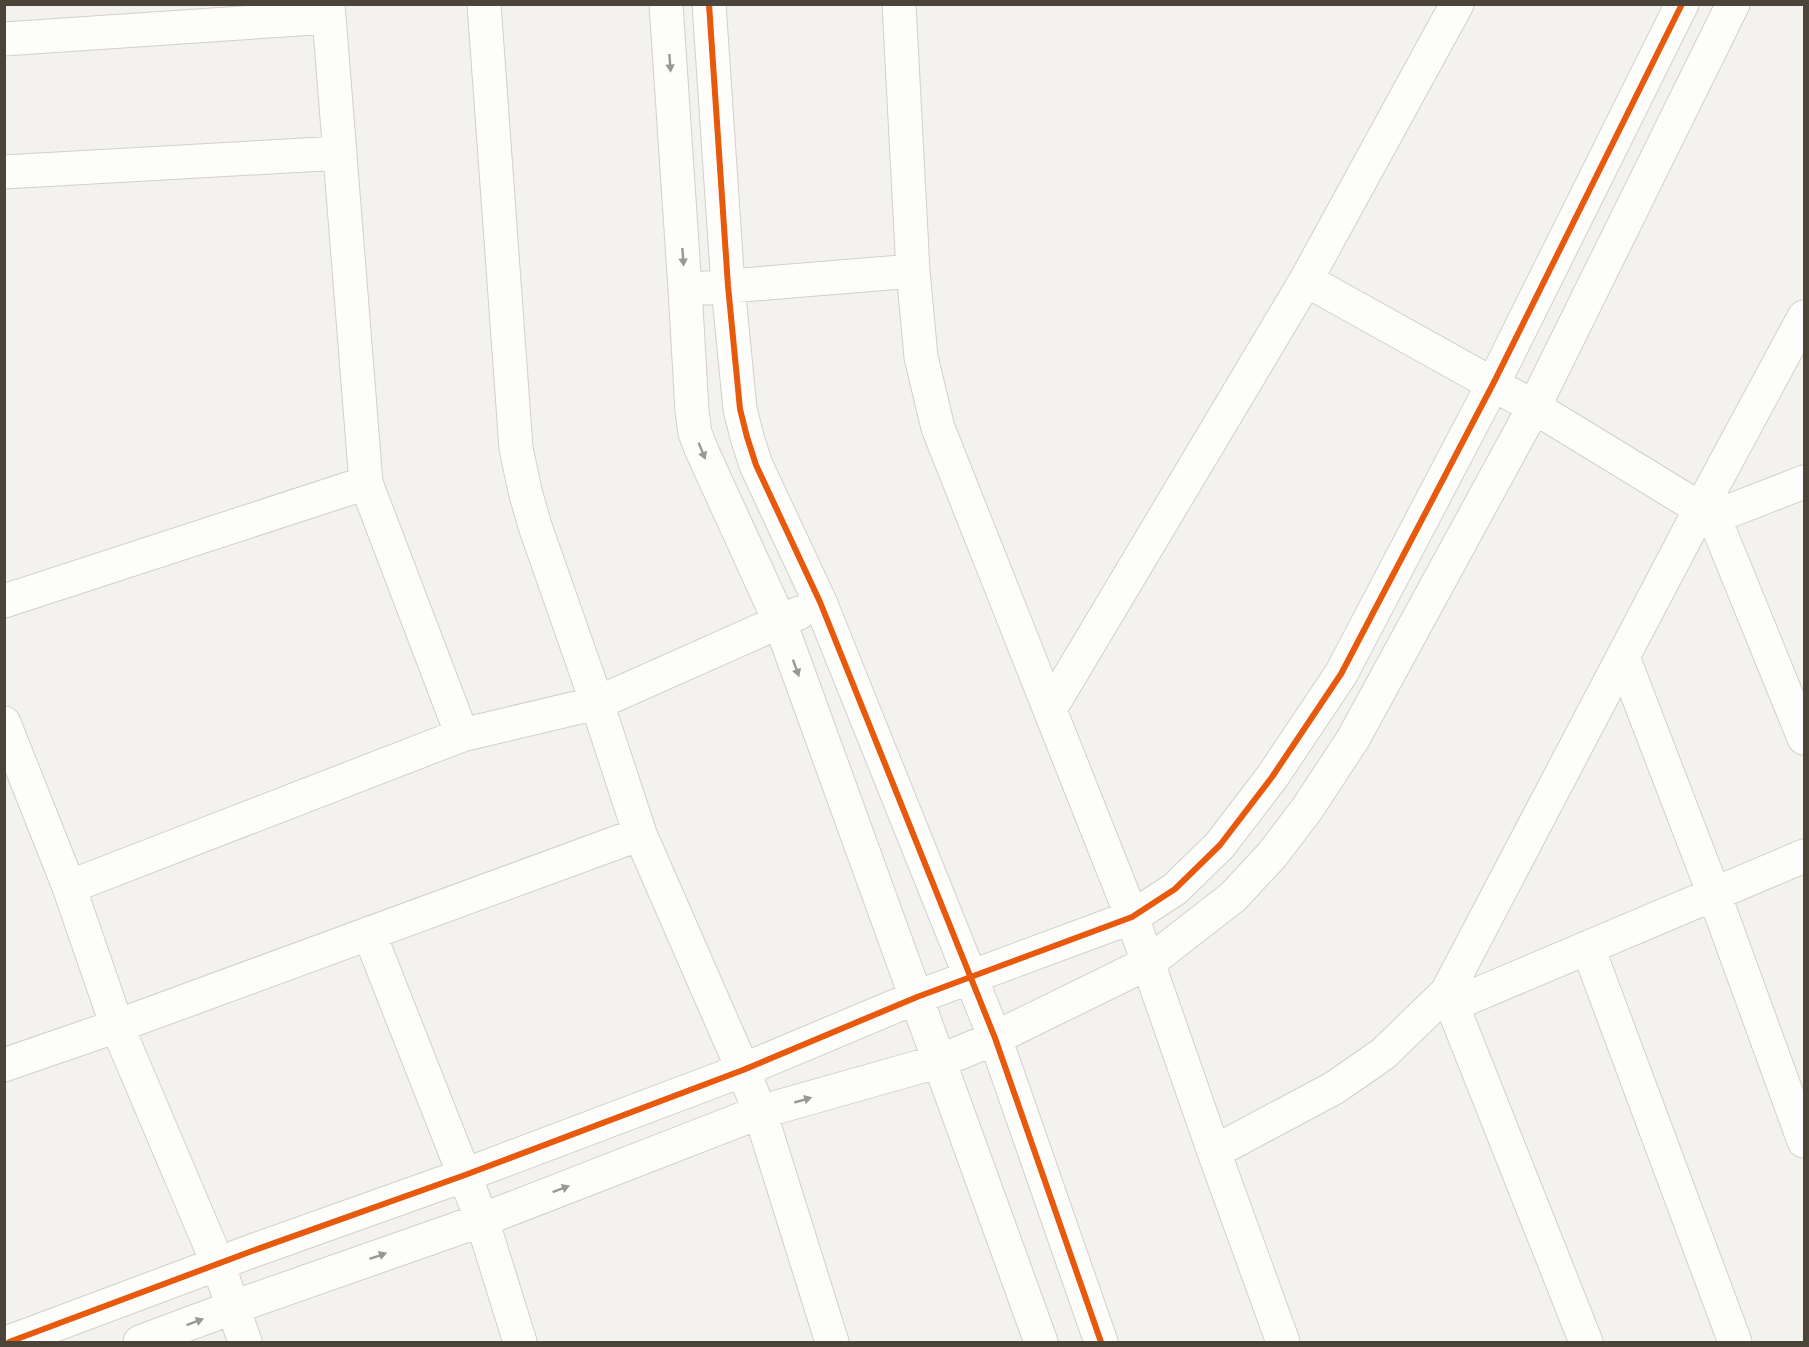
<svg xmlns="http://www.w3.org/2000/svg" width="1809" height="1347" font-family="Overpass,sans-serif">
<style>
.lines{fill:none;stroke-linecap:round;stroke-linejoin:round}
.minor-casing{stroke:#d2d0cb;stroke-width:35}
.minor{stroke:#fdfdfc;stroke-width:33}
.cycleway-casing{stroke:#fff;stroke-width:10}
.cycleway{stroke:#e8590c;stroke-width:6}
.oneway{fill:#9b9791}
</style>
<rect width="100%" height="100%" fill="#f4f2ee"/>
<g class="lines">
<defs>
<path id="minor" d="M 328,4 L 366,483 L 462,735
M 484,4 L 516,448 L 525,491 L 535,526 L 597,703 L 640,834 L 743,1070 L 760,1112 L 832,1342
M 666,4 L 685,289 L 692,411 L 695,433 L 702,451 L 780,622 L 1041,1342
M 709,4 L 728,286 L 740,409 L 747,437 L 756,465 L 820,602 L 995,1038 L 1101,1342
M 899,4 L 913,271 L 921,357 L 938,428 L 1132,917 L 1214,1152 L 1283,1342
M 4,39 L 329,17
M 4,172 L 340,153
M 1306,280 L 1534,407 L 1714,517 L 1804,482
M 706,288 L 913,271
M 1714,517 L 1804,738
M 4,601 L 366,483
M 1623,657 L 1714,894 L 1804,1141
M 1050,709 L 1306,280 L 1457,4
M 4,723 L 69,887 L 117,1026 L 218,1264 L 245,1342
M 69,887 L 462,735 L 597,703 L 799,613
M 369,933 L 482,1220 L 520,1342
M 1588,948 L 1735,1342
M 1452,1005 L 1804,856
M 4,1065 L 117,1026 L 640,834
M 1214,1152 L 1334,1088 L 1383,1054 L 1447,992
M 9,1342 L 252,1251 L 465,1175 L 743,1070 L 917,997 L 1132,917 L 1175,889 L 1220,845 L 1272,777 L 1341,674 L 1493,384 L 1682,4
M 140,1342 L 234,1307 L 482,1220 L 760,1112 L 940,1061 L 995,1038 L 1148,963 L 1233,897 L 1272,855 L 1307,809 L 1353,739 L 1534,407 L 1733,4
M 1586,1342 L 1447,992 L 1701,508 L 1804,317"/>
</defs>
<use href="#minor" class="minor-casing"/>
<use href="#minor" class="minor"/>
<defs>
<path id="cycleway" d="M 709,4 L 728,286 L 740,409 L 747,437 L 756,465 L 820,602 L 995,1038 L 1101,1342
M 9,1342 L 252,1251 L 465,1175 L 743,1070 L 917,997 L 1132,917 L 1175,889 L 1220,845 L 1272,777 L 1341,674 L 1493,384 L 1682,4"/>
</defs>
<use href="#cycleway" class="cycleway-casing"/>
<use href="#cycleway" class="cycleway"/>
</g>
<defs><path id="oneway-solid" d="M-6-.8H1V-3.2L6.5 0L1 3.2V.8H-6Z" transform="scale(1.5)"/></defs>
<g class="oneway">
<use href="#oneway-solid" transform="translate(670 63) rotate(86)"/>
<use href="#oneway-solid" transform="translate(683 257) rotate(86)"/>
<use href="#oneway-solid" transform="translate(702 451) rotate(68)"/>
<use href="#oneway-solid" transform="translate(796 668) rotate(70)"/>
<use href="#oneway-solid" transform="translate(803 1100) rotate(-16)"/>
<use href="#oneway-solid" transform="translate(561 1189) rotate(-21)"/>
<use href="#oneway-solid" transform="translate(378 1256) rotate(-19)"/>
<use href="#oneway-solid" transform="translate(195 1322) rotate(-21)"/>
</g>
<rect width="1809" height="1347" fill="none" stroke="#4b4439" stroke-width="12"/>
</svg>
